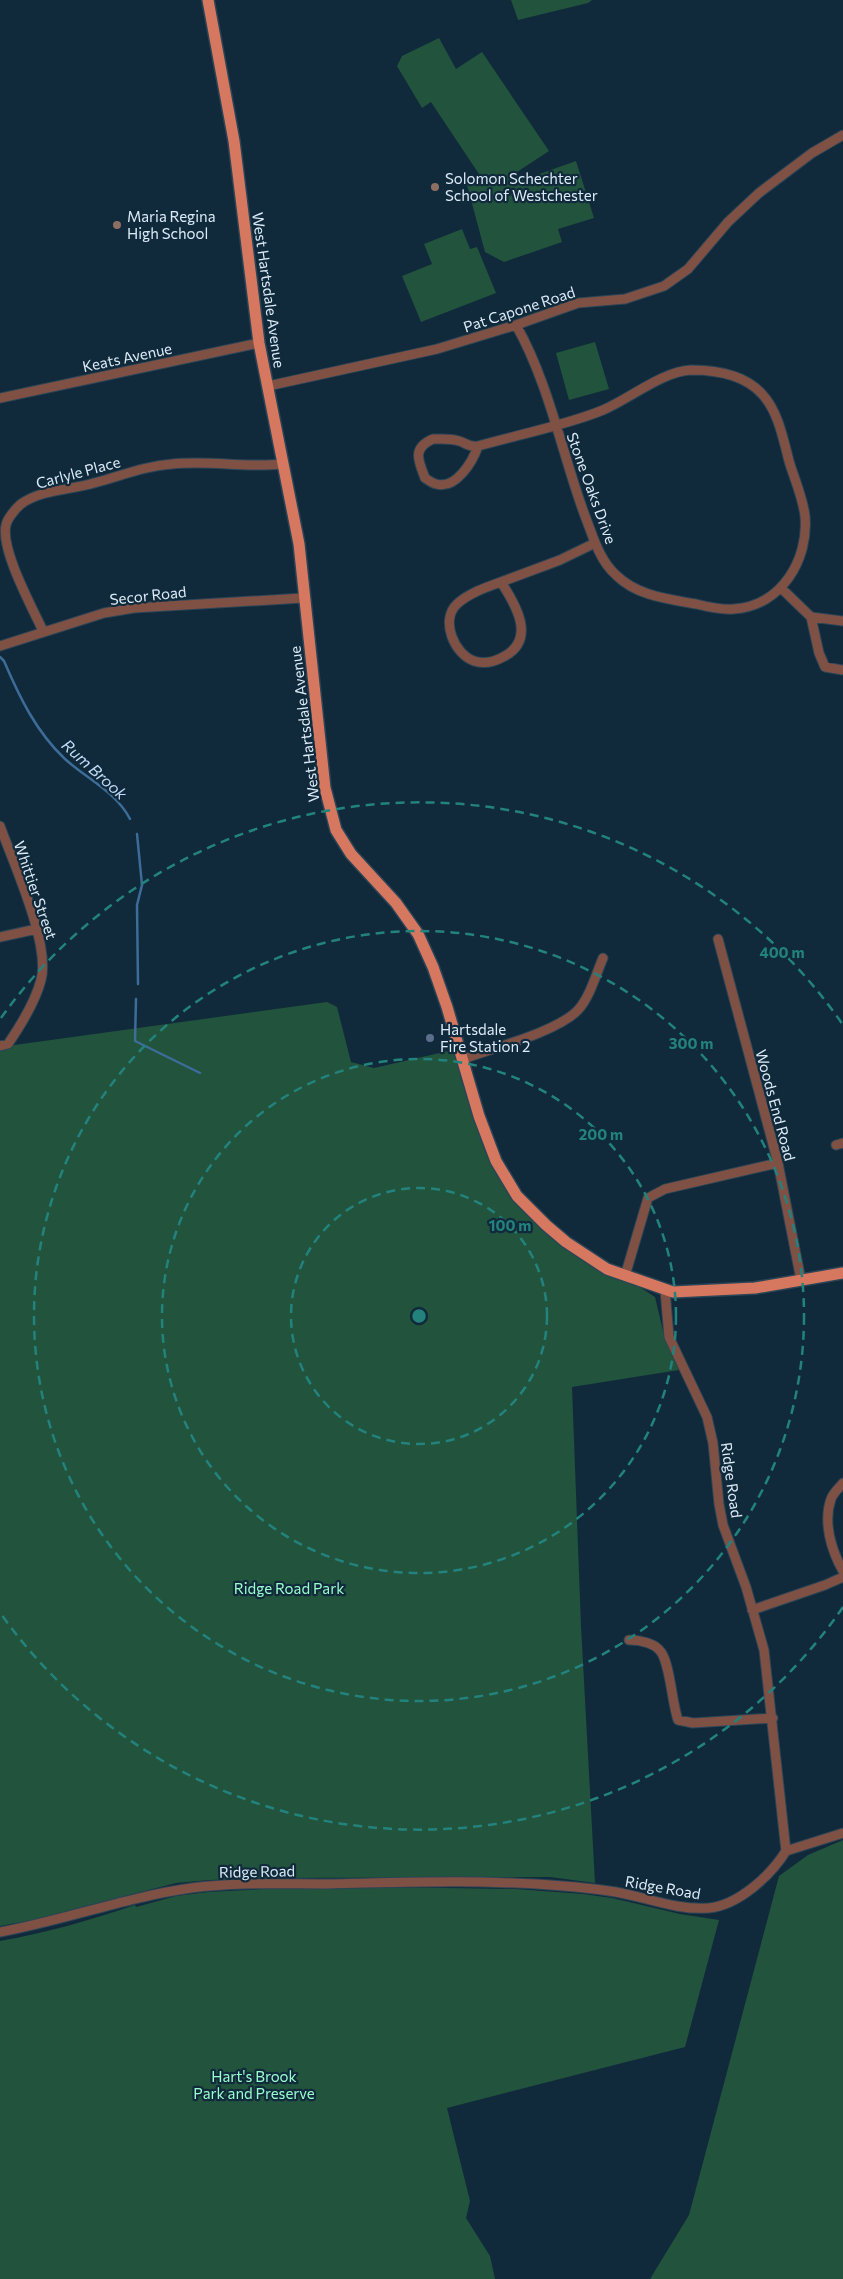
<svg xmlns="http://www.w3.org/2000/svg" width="843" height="2279" font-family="Commissioner,sans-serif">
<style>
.green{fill:#22533d}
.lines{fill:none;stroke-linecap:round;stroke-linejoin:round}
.stream{stroke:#3c6c97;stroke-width:2.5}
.minor-casing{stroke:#2c4556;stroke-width:11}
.major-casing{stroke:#2c4556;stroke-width:14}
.minor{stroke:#7f5145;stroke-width:9}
.major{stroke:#d67760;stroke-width:11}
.ring{fill:none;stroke:#23827c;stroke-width:2.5;stroke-dasharray:9 6}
.education-dot{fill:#8d6e63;stroke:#102a3c;stroke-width:2}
.service-dot{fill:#5c6f8a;stroke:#102a3c;stroke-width:2}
.labels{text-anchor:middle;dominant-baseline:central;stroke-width:4.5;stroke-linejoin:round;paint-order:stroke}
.poi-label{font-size:15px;fill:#dbebf7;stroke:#102a3c;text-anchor:start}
.street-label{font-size:15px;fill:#dbebf7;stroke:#102a3c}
.park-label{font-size:15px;fill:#9afdcc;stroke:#102a3c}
.water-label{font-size:16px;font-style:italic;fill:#c0dcf6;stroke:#102a3c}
.centre{fill:#23827c;stroke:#102a3c;stroke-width:2.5}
.ring-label{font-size:15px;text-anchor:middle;font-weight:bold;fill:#23827c;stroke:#102a3c;stroke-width:4.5;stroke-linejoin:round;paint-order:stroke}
</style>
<rect width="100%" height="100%" fill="#102a3c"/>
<path class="green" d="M 511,0 L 592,0 L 588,3 L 518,20 Z
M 439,38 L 456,69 L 482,52 L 549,151 L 511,176 L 528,178 L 576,161 L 594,218 L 558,229 L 562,242 L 504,262 L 485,252 L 467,185 L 483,180 L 431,102 L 422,108 L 397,66 L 402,56 Z
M 462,229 L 470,249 L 477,247 L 496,293 L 421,322 L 402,276 L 432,264 L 424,244 Z
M 595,342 L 609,389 L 569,400 L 556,353 Z
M 327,1002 L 337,1007 L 351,1062 L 374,1068 L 457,1049 L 517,1199 L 540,1227 L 572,1253 L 599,1269 L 635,1284 L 655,1297 L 663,1331 L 679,1370 L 572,1387 L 581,1626 L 595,1883 L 550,1877 L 269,1878 L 210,1880 L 176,1883 L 32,1920 L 0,1926 L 0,1047 Z
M 843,1840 L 843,2279 L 650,2279 L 689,2215 L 779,1876 L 808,1855 Z
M 321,1886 L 516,1889 L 583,1894 L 612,1898 L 680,1914 L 719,1920 L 685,2047 L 447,2108 L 470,2201 L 466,2218 L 490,2256 L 495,2279 L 0,2279 L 0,1941 C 46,1933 91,1920 135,1905 L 136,1907 L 176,1896 L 208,1892 Z"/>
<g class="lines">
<path class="stream" d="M 0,657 L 4,661 C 19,696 36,732 65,759 C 87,779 116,792 130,819
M 137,834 L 142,885 L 137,905 L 138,984
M 136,999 L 135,1041 L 200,1073"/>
<defs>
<path id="minor" d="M 268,386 L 437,349 L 516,325 L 578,303 L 625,299 L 664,286 L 688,269 L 728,222 L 759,193 L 812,153 L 843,135
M 0,398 L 259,343
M 433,439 C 442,439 450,438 459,441 C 466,443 470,448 478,446 C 473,461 456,490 436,484 C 432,483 428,480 425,478 C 418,460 412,448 433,439 Z
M 478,446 C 517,435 567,425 603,410 C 629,399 663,371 691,370 C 716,370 744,374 762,394 C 778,411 783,438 789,461 C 794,478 803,498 805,516 C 809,560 781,606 734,609 C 722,610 708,607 696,604 C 668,599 637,596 616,575 C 599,560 593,536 585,516 C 562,454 549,383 516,325
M 501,582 C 516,605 537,640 503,657 C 494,662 483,664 474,661 C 454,654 440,620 457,604 C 469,593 487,587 501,582 Z
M 501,582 L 560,560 L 595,543
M 781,588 L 811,617
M 843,621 L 811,617 L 819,653 L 825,667 L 843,670
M 43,631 C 32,607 0,549 6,525 C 7,519 16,508 21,504 C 42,489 71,490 94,483 C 121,476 144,466 172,464 C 209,460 245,468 282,464
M 0,646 L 104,613 L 134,608 L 303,598
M 0,826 C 13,862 51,945 41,980 C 35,1003 21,1025 8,1044 L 0,1046
M 0,937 L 37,929
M 718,939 L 778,1163 L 801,1280
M 463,1059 C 493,1048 557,1032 578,1010 C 590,997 596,974 603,958
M 836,1145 L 843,1143
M 625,1276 L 648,1198 L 665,1189 L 778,1163
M 843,1483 C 839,1488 833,1493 831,1499 C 823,1522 831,1550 843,1571
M 752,1610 L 825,1585 L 843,1577
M 629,1640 C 640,1640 655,1643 661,1652 C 670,1664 672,1703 678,1720 L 693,1723 L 773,1718
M 786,1851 L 843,1833
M 0,1932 C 64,1920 127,1897 191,1888 C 236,1882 282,1884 326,1884 C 378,1883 430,1881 482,1882 C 524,1883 567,1885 609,1891 C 641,1895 676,1911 709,1908 C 739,1905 771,1875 786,1851 L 764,1650 L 746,1587 L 723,1525 L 719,1504 L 713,1443 L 707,1417 L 669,1337 L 665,1290"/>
<path id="major" d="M 208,0 L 234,141 L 259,343 L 299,544 L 325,788 L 336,830 L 351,854 L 396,903 L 418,934 L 433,967 L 447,1007 L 479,1116 L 496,1161 L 517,1196 L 546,1225 L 566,1242 L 607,1269 L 673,1292 L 755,1288 L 843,1273"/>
</defs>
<use href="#minor" class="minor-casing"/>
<use href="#major" class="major-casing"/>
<use href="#minor" class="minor"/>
<use href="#major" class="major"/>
</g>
<g class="ring">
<circle cx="419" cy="1316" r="128"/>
<circle cx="419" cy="1316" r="257"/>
<circle cx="419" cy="1316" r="385"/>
<path d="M843 1607A514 514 0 0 1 1 1614M1 1018A514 514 0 0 1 843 1025"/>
</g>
<g class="education-dot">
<circle cx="435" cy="187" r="5"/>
<circle cx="117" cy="225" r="5"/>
</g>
<circle class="service-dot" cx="430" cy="1038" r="5"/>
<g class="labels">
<g class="poi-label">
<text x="445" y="178">Solomon Schechter<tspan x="445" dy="17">School of Westchester</tspan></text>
<text x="127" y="216">Maria Regina<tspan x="127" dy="17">High School</tspan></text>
<text x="440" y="1029">Hartsdale<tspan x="440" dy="17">Fire Station 2</tspan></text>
</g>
<g class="street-label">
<text transform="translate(269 290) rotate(82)">West Hartsdale Avenue</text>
<text transform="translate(519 309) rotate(-18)">Pat Capone Road</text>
<text transform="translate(127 357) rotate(-12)">Keats Avenue</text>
<text transform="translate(78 472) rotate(-15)">Carlyle Place</text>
<text transform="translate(592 488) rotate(70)">Stone Oaks Drive</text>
<text transform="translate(148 595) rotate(-6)">Secor Road</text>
<text transform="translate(304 724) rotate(-97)">West Hartsdale Avenue</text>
<text transform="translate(36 890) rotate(71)">Whittier Street</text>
<text transform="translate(776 1105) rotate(75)">Woods End Road</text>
<text transform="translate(732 1480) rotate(82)">Ridge Road</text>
<text transform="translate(257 1871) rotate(-1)">Ridge Road</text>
<text transform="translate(663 1887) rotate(10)">Ridge Road</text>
</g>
<g class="park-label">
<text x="289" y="1588">Ridge Road Park</text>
<text x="254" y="2076">Hart's Brook<tspan x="254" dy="17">Park and Preserve</tspan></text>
</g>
<g class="water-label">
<text transform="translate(95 769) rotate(42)">Rum Brook</text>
</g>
</g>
<circle cx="419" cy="1316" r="8" class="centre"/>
<g class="ring-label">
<text x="782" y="958">400 m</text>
<text x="691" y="1049">300 m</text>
<text x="601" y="1140">200 m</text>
<text x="510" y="1231">100 m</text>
</g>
</svg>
